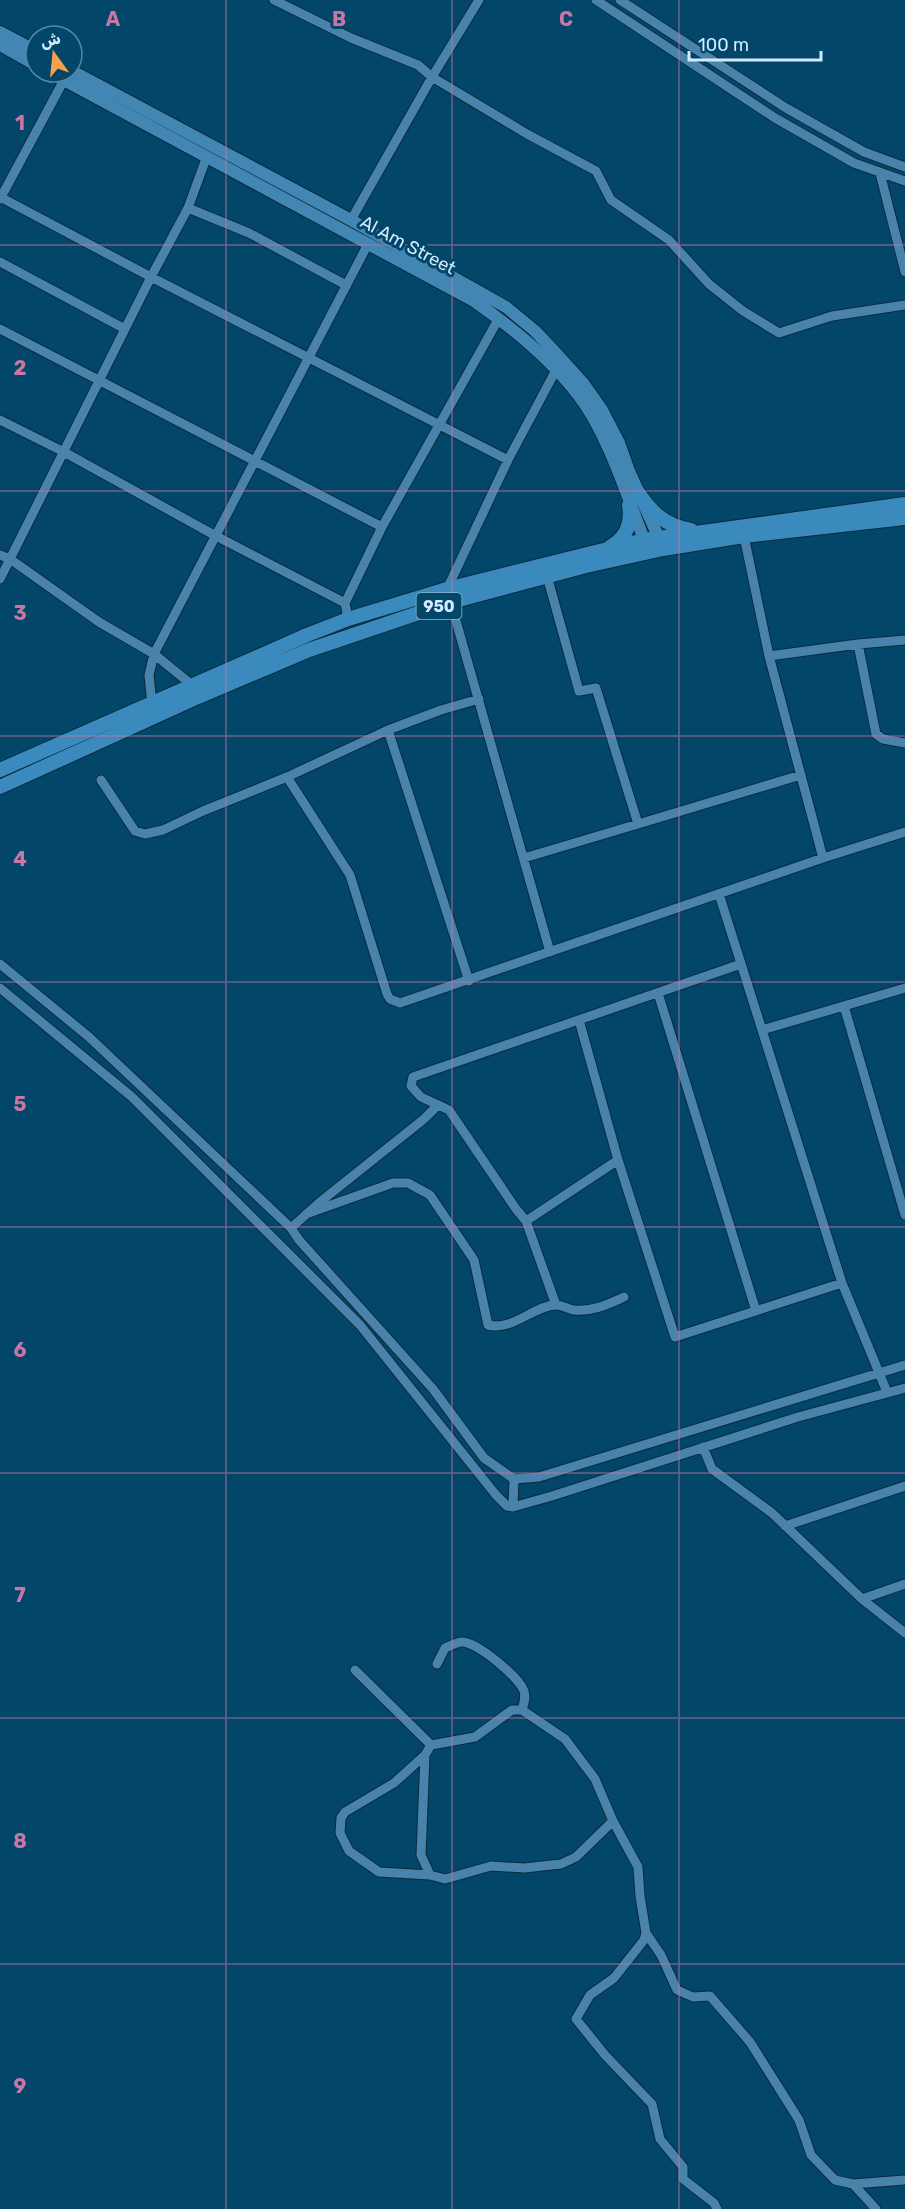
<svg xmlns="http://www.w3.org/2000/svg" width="905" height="2209" font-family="Rubik,Vazirmatn,sans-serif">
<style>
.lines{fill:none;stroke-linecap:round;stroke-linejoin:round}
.street-casing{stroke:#0c2b3f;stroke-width:11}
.secondary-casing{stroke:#0c2b3f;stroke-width:14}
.primary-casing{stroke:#0c2b3f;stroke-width:16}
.street{stroke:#4982aa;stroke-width:9}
.secondary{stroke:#4286b4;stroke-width:12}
.primary{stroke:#3b8abe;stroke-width:14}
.grid{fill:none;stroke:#ca76a3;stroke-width:1.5;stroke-opacity:0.55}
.labels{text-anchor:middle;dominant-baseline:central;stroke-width:6;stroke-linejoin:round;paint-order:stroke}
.shield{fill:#02466a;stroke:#94b9d0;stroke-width:1.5}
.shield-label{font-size:16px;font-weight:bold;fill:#d3eafc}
.street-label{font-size:18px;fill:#d3eafc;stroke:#02466a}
.grid-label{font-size:20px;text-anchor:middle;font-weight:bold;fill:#ca76a3;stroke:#02466a;stroke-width:6;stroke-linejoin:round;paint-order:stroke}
</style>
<rect width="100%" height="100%" fill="#02466a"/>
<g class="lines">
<defs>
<path id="street" d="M 274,0 L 351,38 L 418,65 L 432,77 L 351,220
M 479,0 L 432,77 L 527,134 L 596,171 L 611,200 L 669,240 L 709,284 L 743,311 L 779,333 L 832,316 L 905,305
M 596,0 L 775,118 L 854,163 L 905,181
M 620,0 L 786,108 L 864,152 L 905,167
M 880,173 L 905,272
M 0,197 L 151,277 L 508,460
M 0,199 L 64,80
M 188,208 L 249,233 L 346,285
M 0,262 L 125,329
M 0,329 L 382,527
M 0,420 L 64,452 L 216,536 L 345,603
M 744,536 L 769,656 L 823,858
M 0,555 L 10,559 L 99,622 L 154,654 L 192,685
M 547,576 L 579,691 L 596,688 L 638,824 L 801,775
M 0,579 L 151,277 L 188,208 L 207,156
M 348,619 L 345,603 L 382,527 L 499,318
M 858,644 L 876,734 L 883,739 L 905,743
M 769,656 L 858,644 L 905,640
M 152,704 L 149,675 L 154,654 L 368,244
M 287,777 L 350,875 L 387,994 L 390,999 L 400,1003 L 823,858 L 905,832
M 101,780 L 135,831 L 145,834 L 163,830 L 203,811 L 287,777 L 388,730
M 524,858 L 638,824
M 719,894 L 842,1283 L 887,1392
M 550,952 L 447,589 L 508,460 L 556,370
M 0,964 L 89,1037 L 291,1228 L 299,1240 L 433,1389 L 484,1458 L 514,1479 L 539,1477 L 905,1365
M 469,981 L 388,730 L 441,710 L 479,699
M 0,988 L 132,1097 L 360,1325 L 496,1495 L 507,1506 L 513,1507 L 552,1496 L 798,1417 L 905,1388
M 658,993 L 756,1311
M 844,1006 L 905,1215
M 579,1020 L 618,1160 L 675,1337 L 842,1283
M 762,1030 L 905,988
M 618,1160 L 526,1221 L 516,1209 L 449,1110 L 421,1097 L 411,1086 L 413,1077 L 741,964
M 306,1214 L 393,1183 L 408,1183 L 430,1195 L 474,1260 L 488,1325 C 513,1331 535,1305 556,1305 C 562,1305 568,1309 574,1310 C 593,1312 608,1304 624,1297
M 526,1221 L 556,1305
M 291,1228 L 320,1202 L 424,1119 L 438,1105
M 703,1447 L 712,1469 L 772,1513 L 862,1599 L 905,1633
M 513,1507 L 514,1479
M 785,1526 L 905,1486
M 862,1599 L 905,1584
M 437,1664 L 445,1648 C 450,1646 457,1642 462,1642 C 477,1642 519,1677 524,1691 C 526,1698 524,1703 522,1710
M 355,1670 L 431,1745
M 425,1755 L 394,1783 L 345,1812 L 341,1818 L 340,1833 L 349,1851 L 379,1872 L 430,1875
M 613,1821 L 576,1857 L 561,1864 L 524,1868 L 491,1866 L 445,1879 L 430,1875 L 421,1855 L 425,1755 L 431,1745 L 475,1737 L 512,1710 L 522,1710 L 565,1739 L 595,1779 L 613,1821 L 638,1867 L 640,1896 L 646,1933 L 661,1955 L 677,1990 L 693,1997 L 710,1996 L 750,2042 L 799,2120 L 811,2155 L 835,2180 L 853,2184 L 905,2180
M 646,1933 L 644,1940 L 614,1978 L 590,1995 L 576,2019 L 605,2055 L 652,2104 L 660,2139 L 683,2167 L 683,2179 L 714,2203 L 717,2209
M 853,2184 L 876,2209"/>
<path id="secondary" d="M 0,32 L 36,51
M 0,45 L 36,65
M 72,71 L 351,220 L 506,307 L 535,331 L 553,350 L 583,383 L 602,410 L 619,443 L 629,471 L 662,545
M 49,72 L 474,301 C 513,328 550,358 579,396 C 609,435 628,500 647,547"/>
<path id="primary" d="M 637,491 C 651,512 665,526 691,530
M 611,546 C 627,537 632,523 629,505
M 0,770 L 307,635 L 348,619 L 447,589 L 644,540 L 905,504
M 0,787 L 198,697 L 309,650 L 451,602 L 586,566 L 663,549 L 744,536 L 905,518"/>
</defs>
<use href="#street" class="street-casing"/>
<use href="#secondary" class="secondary-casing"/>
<use href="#primary" class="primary-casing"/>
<use href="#street" class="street"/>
<use href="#secondary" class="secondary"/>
<use href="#primary" class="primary"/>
</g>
<path class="grid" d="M 226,0 L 226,2209M 452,0 L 452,2209M 679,0 L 679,2209M 0,245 L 905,245M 0,491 L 905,491M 0,736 L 905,736M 0,982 L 905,982M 0,1227 L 905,1227M 0,1473 L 905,1473M 0,1718 L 905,1718M 0,1964 L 905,1964"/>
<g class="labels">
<rect class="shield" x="416.5" y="593" width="45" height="26" rx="4.5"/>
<g class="shield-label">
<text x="439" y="606">950</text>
</g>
<g class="street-label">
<text transform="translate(408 245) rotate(28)">Al Am Street</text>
</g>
</g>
<g class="grid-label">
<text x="113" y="26">A</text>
<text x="339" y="26">B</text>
<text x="566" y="26">C</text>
<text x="20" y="130">1</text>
<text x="20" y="375">2</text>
<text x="20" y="620">3</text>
<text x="20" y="866">4</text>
<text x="20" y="1111">5</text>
<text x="20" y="1357">6</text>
<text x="20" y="1602">7</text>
<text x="20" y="1848">8</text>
<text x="20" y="2093">9</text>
</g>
<g transform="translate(54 54) rotate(345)"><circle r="28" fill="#02466a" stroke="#5688a4" stroke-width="1.5"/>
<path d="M0-4.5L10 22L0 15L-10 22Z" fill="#f9a04c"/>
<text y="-9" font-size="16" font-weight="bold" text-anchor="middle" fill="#d3eafc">ش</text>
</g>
<path d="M689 51v9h132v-9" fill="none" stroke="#d3eafc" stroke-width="3"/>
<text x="698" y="51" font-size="18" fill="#d3eafc" stroke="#02466a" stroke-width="4.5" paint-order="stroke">100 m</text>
</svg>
